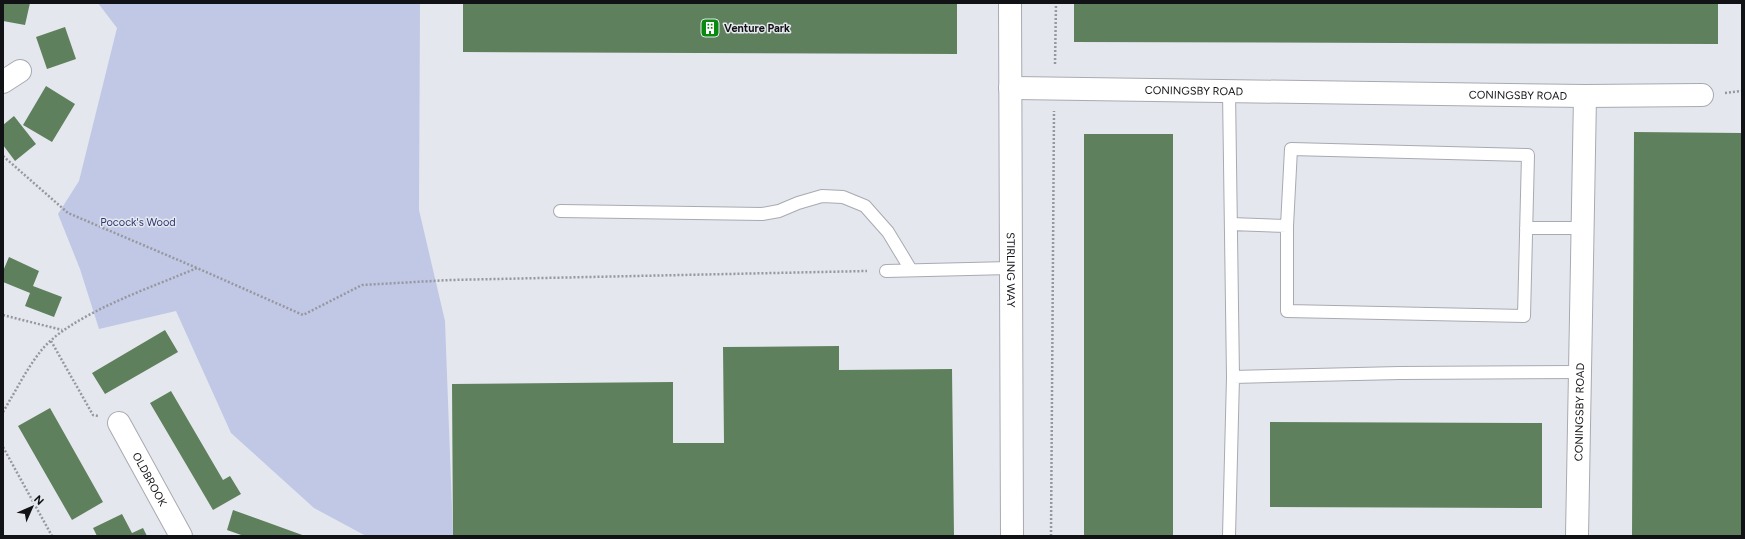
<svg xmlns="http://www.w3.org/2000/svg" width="1745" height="539" font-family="Figtree,sans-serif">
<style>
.green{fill:#c0c8e5}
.building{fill:#5f805c}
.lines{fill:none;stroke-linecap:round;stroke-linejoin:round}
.service-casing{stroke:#a8aab1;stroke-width:14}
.minor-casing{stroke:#a8aab1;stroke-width:24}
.path{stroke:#97989e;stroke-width:2.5;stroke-dasharray:2 2;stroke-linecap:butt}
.service{stroke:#fff;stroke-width:12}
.minor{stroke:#fff;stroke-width:22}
.labels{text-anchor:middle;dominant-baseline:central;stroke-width:3;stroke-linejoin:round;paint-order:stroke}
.poi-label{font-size:11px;font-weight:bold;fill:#111215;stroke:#e5e7ee;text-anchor:start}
.street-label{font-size:11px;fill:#111215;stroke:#e5e7ee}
.park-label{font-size:11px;fill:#2f3972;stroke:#e5e7ee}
</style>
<rect width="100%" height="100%" fill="#e5e7ee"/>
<path class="green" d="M 98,3 L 420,3 L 419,210 L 445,321 L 453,536 L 366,536 L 314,508 L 231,433 L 176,311 L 99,329 L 80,269 L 58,214 L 79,181 L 117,28 Z"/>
<path class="building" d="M 3,3 L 30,3 L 25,25 L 3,21 Z
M 463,3 L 957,3 L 957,54 L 463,52 Z
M 1074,3 L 1718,3 L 1718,44 L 1074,42 Z
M 65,27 L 76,59 L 47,69 L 36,37 Z
M 46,86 L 75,104 L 52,142 L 23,125 Z
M 14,116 L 36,144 L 15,161 L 3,145 L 3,125 Z
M 1634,132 L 1742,133 L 1742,536 L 1632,536 Z
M 1084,134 L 1173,134 L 1173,536 L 1084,536 Z
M 9,257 L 39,271 L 33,286 L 62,297 L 54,317 L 25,306 L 30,293 L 3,282 L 3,271 Z
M 165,330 L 178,352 L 105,394 L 92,373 Z
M 839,346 L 839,370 L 952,369 L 954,536 L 453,536 L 452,384 L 673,382 L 673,443 L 724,443 L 723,347 Z
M 171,391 L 223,480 L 230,476 L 241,494 L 213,510 L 150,403 Z
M 50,408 L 103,502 L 72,520 L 18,426 Z
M 1270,422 L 1542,423 L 1542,508 L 1270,507 Z
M 233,510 L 305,536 L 244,536 L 227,530 Z
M 122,514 L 132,533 L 143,528 L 147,536 L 97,536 L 93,528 Z"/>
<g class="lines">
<defs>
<path id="service" d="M 560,211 L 762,214 L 779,211 L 798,203 L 822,196 L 843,197 L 865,206 L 888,232 L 911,270
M 1231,224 L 1287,226 L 1287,311 L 1524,316 L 1528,155 L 1291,149 L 1287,226
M 1526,228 L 1582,228
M 886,271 L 1010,268
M 1233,377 L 1400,373 L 1579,372
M 1229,536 L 1233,377 L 1229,91"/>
<g id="minor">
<path id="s1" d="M 1010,3 L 1012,536"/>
<path d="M 3,82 L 20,71"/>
<path id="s2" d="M 1010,88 L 1585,96 L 1702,95"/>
<path id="s3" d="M 119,423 L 181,536"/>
<path id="s4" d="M 1577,536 L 1585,96"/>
</g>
</defs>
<use href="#service" class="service-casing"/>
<use href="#minor" class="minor-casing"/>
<path class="path" d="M 1055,64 L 1056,3
M 1725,93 L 1742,91
M 3,156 L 68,213 L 197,268
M 3,315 L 62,330
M 51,341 L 93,415 L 98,416
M 3,412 C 15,392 26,370 40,352 C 68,315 153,287 197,268 L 303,315 L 362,285 L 450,280 L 867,271
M 3,447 L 52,536
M 1051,536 L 1054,111"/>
<use href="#service" class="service"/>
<use href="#minor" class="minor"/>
</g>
<defs>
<symbol id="building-square" viewBox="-11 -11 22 22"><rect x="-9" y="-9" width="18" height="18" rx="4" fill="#0a8911" stroke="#e5e7ee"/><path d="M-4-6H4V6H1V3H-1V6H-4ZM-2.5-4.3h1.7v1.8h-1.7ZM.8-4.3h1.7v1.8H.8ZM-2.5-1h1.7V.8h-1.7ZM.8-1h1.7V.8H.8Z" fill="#fff"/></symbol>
</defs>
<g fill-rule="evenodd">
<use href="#building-square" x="699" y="17" width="22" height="22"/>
</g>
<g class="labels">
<g class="poi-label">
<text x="724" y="28">Venture Park</text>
</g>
<g class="street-label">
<text stroke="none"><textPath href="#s2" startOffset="184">CONINGSBY ROAD</textPath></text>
<text stroke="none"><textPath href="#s2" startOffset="508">CONINGSBY ROAD</textPath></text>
<text stroke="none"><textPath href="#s1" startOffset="267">STIRLING WAY</textPath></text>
<text stroke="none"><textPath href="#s4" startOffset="124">CONINGSBY ROAD</textPath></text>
<text stroke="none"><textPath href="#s3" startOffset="64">OLDBROOK</textPath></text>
</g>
<g class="park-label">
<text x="138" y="222">Pocock's Wood</text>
</g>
</g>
<rect width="1745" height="539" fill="none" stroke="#111215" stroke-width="8"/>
<g transform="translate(32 507) rotate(45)" stroke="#e5e7ee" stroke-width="3" paint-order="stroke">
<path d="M0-3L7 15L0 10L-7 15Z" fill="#111215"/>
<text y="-6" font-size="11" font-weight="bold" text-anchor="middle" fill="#111215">N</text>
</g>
</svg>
